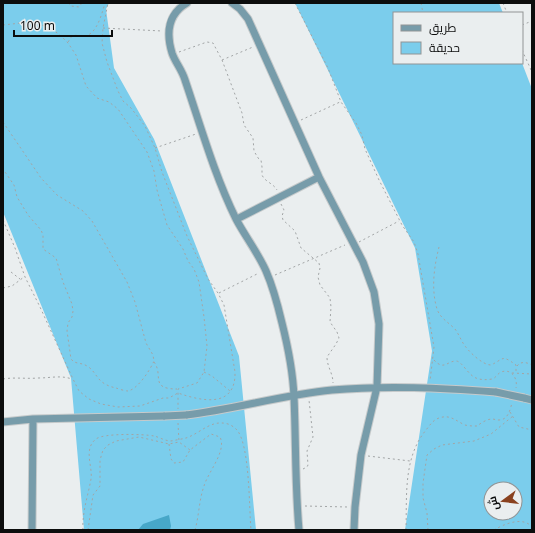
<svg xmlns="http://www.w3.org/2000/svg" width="535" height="533" font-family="'Noto Sans',Cairo,sans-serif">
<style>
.green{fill:#7bcdec;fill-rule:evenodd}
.water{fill:#47a7c8}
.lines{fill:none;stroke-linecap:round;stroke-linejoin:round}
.street-casing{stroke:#c6cacb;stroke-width:9}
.path{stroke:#a2a5a6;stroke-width:1;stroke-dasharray:2 3;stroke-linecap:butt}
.street{stroke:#779caa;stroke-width:7}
.street-bridge-casing{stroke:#c6cacb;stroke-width:9;stroke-linecap:butt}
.street-bridge{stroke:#779caa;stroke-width:7}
</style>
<rect width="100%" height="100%" fill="#eaeeef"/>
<path class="green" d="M 3,3 L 109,3 L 106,9 L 114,68 L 154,139 L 239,356 L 256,530 L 84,530 L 71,378 L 3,212 Z
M 295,3 L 499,3 L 503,13 L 394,13 L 394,63 L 522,63 L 532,89 L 532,530 L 405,530 L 432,351 L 415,248 ZM 491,489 L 515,489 L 515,513 L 491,513 Z"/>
<path class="water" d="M 169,515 L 171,526 L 170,530 L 138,530 L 143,524 Z"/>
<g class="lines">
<defs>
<path id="street" d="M 187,3 C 168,14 166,33 172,53 C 175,62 182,70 185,80 C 201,127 214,174 236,219 C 245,236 258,253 266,271 C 273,287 278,306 282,323 C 288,347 293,372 294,397 C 296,442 295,486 299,530
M 232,3 L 240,9 L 248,19 L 319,177 L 363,262 L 374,292 L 379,324 L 377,387 L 361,455 L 355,507 L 354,530
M 237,219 L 319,177
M 524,398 L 532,400
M 186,415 C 235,409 283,395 332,390 C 387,385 441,388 496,392
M 3,422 L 33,419 L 165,416
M 32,530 L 33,419"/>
</defs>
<use href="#street" class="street-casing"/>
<path class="path" d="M 68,3 L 71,6 L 79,7 L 82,3
M 295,3 L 328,68 L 341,102 L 356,123 L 362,135 L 365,149 L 379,180 L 402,225 L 414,242 L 418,254 L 434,347 L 430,381
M 421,3 L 423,13
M 503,3 L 507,13
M 3,25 L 30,22 L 49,27 L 60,35 L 68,43 L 76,55 L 86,86 L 97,98 L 109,102 L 118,109 L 147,152 L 154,171 L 157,190 L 167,225 L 183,249 L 188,261 L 194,269 L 199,282 L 204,317 L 207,346 L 204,372 L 197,383 L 178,389 L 178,409
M 522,25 L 532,21
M 103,28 L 162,31
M 68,42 L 72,36 C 77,34 80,37 85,36 C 97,34 102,13 105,3
M 522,50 L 532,72
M 179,52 L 207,42 L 213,43 L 222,60 L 242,113 L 244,125 L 253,138 L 254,151 L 258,158 L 261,160 L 262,167 L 262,175 C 265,182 273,183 277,190
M 222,60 L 253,47
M 301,120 L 340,102
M 3,122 L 41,178 L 57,195 L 83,211 L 92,221 L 127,282 L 135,302 L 146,343 L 153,355 L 154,361 C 150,370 138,389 128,391 C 125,391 119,389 116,388 C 111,387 106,385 102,382 C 96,377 94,370 87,366 C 81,362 76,365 71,359 L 67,331 L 68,323 L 72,317 L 73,311 L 72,304 L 63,282 L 56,258 L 43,249 L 43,235 L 41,230 L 28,215 L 17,197 L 14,185 L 3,169
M 155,148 L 196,134
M 281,204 L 284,210 L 282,216 L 283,220 L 295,231 L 301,248 L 319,263 L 320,268 L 318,277 L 320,285 L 330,298 L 331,307 L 330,322 L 337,332 L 339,338 L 336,344 L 327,357 C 327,367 333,373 333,383
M 3,220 L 15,248 L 25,277 L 40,307 L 73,379 L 79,391 L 89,399 L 101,404 L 118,407 L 140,406 L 163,398 L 169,398 L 178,393 C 201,401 236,409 235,372 L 224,305 L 218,293 L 208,279 L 187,236 L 162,172 L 155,148 L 145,126 L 131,108 L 123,101 L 118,91 L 107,62 L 102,43 L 103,28 L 108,3
M 359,242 L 399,221
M 439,247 C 434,267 431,289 437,309 C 440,318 448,322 455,329 C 458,333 460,338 463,343 C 467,350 482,365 491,365 C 504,359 501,354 516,365 L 516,373
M 11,272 L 20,279
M 275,275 L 345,245
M 3,288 L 12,286 L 24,277
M 219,293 L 259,273
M 434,360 C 444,371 447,361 456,361 C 462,361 468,375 476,378 C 481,380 486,380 492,379 C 496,378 497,374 501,372 C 512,368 518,379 516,388
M 154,362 C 164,375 149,389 177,389
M 517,366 C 521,361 526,362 532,365
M 204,372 L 212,376 L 230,391
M 512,373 L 532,374
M 3,379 C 15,377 26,379 38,378 C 51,378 60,375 72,379
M 510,412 L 519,427 L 532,430
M 178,423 L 179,442
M 169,444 L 171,459 L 174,463 L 183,462 L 190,450 L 211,434 L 220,437 C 227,451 208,472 204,486 C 199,500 199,516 195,530
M 368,456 L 410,461
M 303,469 L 307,467 L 308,465 L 307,451 L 313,437 L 309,400
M 305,506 L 348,507
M 83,530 C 82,512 88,496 91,479 C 93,467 83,449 96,439 C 103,433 144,434 154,436 C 159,437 165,441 171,441 C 176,440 182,439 186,438 C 201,433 211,419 228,424 C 231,425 234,427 236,429 C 250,442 249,509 251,530
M 88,530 L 93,495 L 100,486 L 100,460 L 103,450 L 108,445 L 116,441 L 139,437 L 169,444 L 179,442 L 190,450
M 406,530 C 407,496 403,458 426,430 C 430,425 433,420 439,418 C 450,414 456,421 465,425 C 469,426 473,426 477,426 C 481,423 487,419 492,419 C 494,419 496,420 499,420 C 508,420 510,410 512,403
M 428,530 L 427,513 L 423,498 L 423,483 L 427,455 L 434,449 L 442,445 L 474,441 L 491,434 L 513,416
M 494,530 C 504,524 523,516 532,527"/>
<use href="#street" class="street"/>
<defs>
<path id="street-bridge" d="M 496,392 L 524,398
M 165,416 L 186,415"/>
</defs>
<use href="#street-bridge" class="street-bridge-casing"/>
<use href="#street-bridge" class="street-bridge"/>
</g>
<rect width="535" height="533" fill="none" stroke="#0c0d0d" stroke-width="8"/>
<rect x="393" y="12" width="130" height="52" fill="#eaeeef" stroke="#919495"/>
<rect x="401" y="25" width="20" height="6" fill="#779caa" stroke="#919495"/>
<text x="429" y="32" font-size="12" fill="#0c0d0d">طريق</text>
<rect x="401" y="42" width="20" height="12" fill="#7bcdec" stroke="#919495"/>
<text x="429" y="52" font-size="12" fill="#0c0d0d">حديقة</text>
<g transform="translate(503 501) rotate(255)"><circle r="19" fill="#eaeeef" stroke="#919495"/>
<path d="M0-3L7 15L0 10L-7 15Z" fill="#89411f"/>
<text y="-6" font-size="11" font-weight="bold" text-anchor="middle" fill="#0c0d0d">ش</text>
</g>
<path d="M14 30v6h98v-6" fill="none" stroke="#0c0d0d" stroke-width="2"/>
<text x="20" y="30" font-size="12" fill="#0c0d0d" stroke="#eaeeef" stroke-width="3" paint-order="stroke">100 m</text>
</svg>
